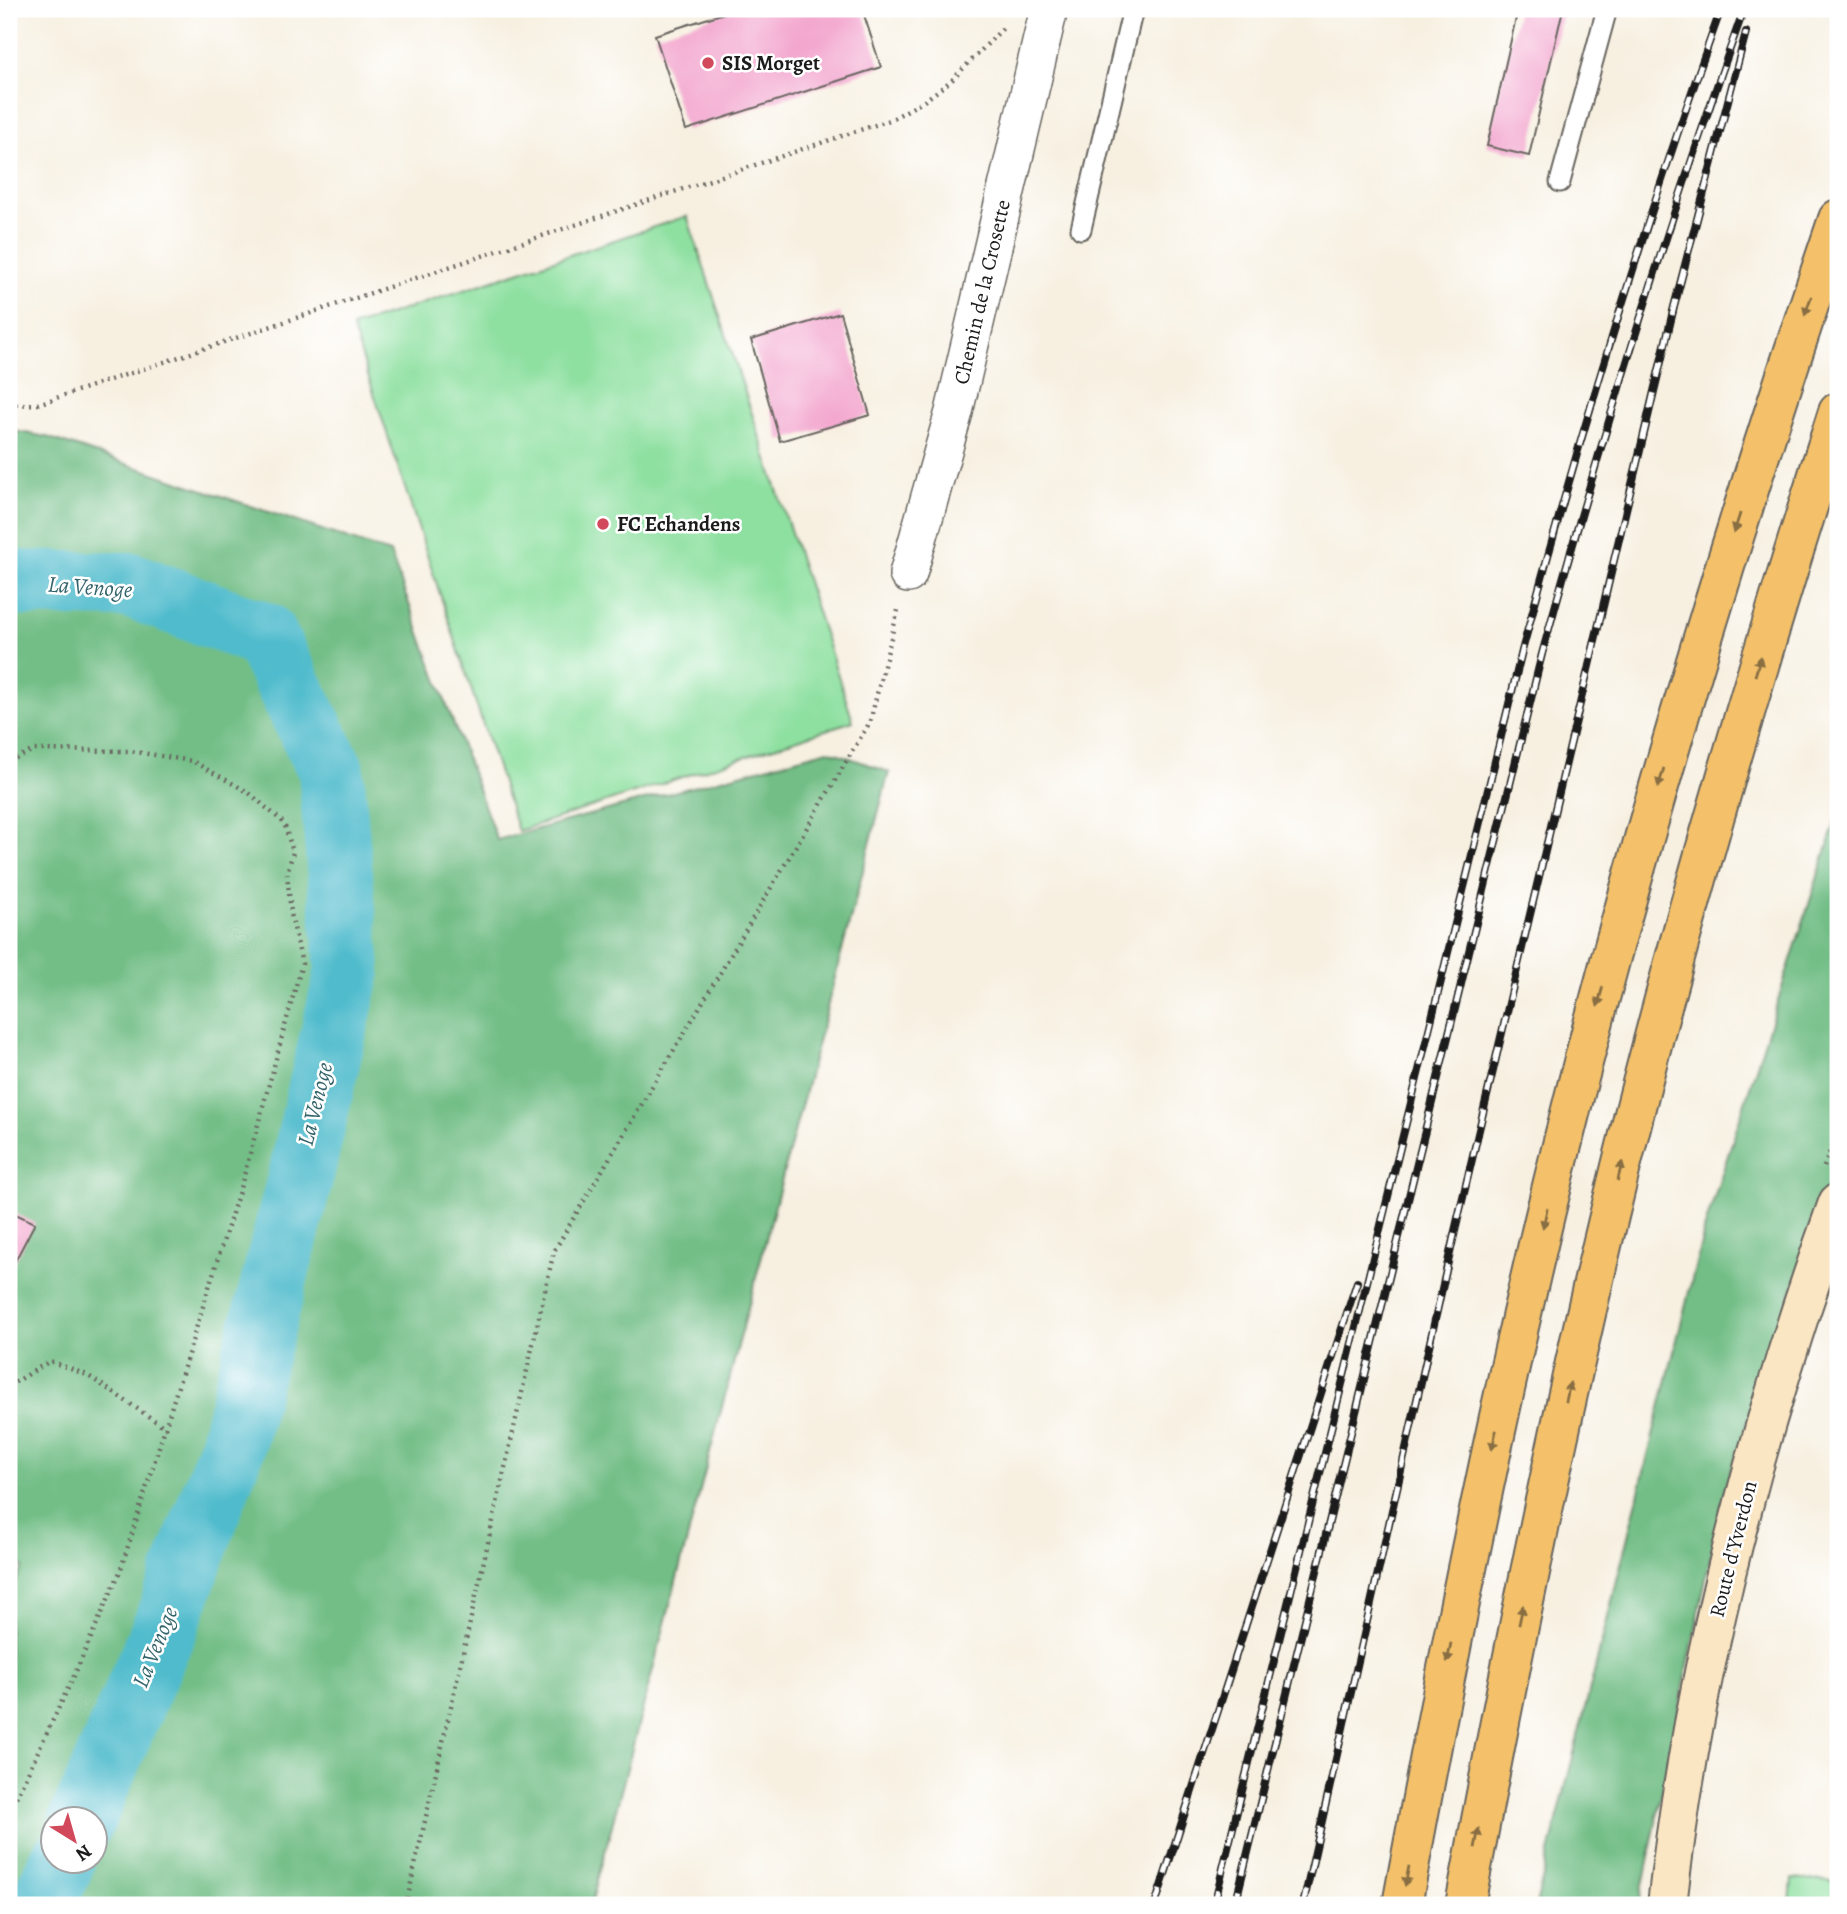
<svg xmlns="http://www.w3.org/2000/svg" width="1847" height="1914" font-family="Alegreya,serif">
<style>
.green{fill:#8ee0a0;stroke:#557e5e;stroke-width:2}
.forest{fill:#72be86;stroke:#476d51;stroke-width:2;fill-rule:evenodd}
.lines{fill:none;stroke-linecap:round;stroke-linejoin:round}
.river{stroke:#50bbcc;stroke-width:66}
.building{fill:#f3a6ce}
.lane-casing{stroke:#696661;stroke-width:23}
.street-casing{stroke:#696661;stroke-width:40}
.secondary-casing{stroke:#696661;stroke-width:42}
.highway-casing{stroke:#696661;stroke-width:42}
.path{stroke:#696661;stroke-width:4.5;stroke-dasharray:2 5;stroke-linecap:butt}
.lane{stroke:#fff;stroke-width:19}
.street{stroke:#fff;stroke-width:37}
.secondary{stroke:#fbe6c3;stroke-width:38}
.highway{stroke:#f4c16a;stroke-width:38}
.rail-casing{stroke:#1c1c1c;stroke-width:8}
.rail{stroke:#fff;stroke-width:5;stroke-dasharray:16;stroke-linecap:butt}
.oneway{fill:#886e43}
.poi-dot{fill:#d1495b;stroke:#fff;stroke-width:2.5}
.labels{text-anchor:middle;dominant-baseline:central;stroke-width:5;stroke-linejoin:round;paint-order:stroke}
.poi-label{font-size:21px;font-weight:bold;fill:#1c1c1c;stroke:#fff;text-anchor:start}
.street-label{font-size:21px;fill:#1c1c1c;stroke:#fff}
.water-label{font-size:23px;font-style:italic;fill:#33646b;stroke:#fff}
</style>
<rect width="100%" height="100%" fill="#fff"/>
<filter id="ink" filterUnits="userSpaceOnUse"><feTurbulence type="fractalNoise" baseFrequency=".0143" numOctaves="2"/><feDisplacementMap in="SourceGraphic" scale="14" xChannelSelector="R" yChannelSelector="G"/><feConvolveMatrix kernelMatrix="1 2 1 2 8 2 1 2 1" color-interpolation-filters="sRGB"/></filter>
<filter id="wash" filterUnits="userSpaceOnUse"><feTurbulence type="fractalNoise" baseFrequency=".00686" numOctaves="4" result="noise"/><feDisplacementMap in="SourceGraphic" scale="28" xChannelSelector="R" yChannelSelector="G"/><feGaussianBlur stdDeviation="1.57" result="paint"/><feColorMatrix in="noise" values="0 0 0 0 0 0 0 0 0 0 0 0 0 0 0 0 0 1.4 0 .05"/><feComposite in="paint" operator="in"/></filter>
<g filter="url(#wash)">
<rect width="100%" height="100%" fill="#f7f0e1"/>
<path class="green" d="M 687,216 L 853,721 L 518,831 L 352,327 Z
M 1792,1878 L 1838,1882 L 1838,1905 L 1790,1905 Z"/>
<path class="forest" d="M 9,430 L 47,437 L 390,553 L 497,840 L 828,750 L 889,772 L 591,1905 L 9,1905 L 9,1594 L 23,1567 L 9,1555 ZM 52,1820 L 94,1820 L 94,1862 L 52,1862 Z
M 1838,814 L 1838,1155 L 1724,1491 L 1639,1905 L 1536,1905 L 1706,1223 Z"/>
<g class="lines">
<path class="river" d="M 9,583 L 130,585 L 264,635 L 331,770 L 348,970 L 301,1175 L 232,1446 L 165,1627 L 82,1820
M 42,1905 L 62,1862"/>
</g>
<g id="blocks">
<path class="building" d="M 737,9 L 862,9 L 881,67 L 686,130 L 655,35 Z
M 1518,9 L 1563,9 L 1529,156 L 1487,146 Z
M 840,313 L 870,415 L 780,441 L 751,340 Z
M 9,1211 L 35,1223 L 13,1265 L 9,1262 Z"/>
</g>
</g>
<g filter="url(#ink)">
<use href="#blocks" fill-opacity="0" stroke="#696661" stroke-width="2"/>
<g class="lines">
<defs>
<path id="lane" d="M 1560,182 L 1607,9
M 1081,229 L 1133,9"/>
<path id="street" d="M 908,574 L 954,412 L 1049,9"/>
<path id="secondary" d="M 1667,1905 C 1694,1665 1756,1430 1838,1203"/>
<path id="highway" d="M 1402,1905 C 1456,1612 1515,1320 1591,1032 C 1663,758 1747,487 1838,219
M 1465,1905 C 1508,1674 1554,1444 1609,1216 C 1674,944 1753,677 1838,412"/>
</defs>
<use href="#lane" class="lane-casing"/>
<use href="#street" class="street-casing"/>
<use href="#secondary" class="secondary-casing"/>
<use href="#highway" class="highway-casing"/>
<path class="path" d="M 9,405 L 38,404 L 890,120 L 924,101 L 952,80 L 1005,26
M 9,761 L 34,750 L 130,751 L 192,761 L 248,792 L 284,823 L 293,852 L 287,873 L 291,914 L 302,964 L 245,1172 L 120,1572 L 73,1678 L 9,1812
M 1824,1167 L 1838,1131
M 9,1386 L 50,1361 L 87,1375 L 166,1428
M 406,1905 L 554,1251 L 870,722 L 898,610"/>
<use href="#lane" class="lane"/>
<use href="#street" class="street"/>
<use href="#secondary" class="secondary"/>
<use href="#highway" class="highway"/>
<defs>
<path id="rail" d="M 1155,1905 L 1357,1282
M 1214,1905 L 1522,651 C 1580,434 1645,220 1721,9
M 1235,1905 L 1542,654 C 1602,436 1668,221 1744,9
M 1303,1905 L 1455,1231 L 1674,307 L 1746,32"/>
</defs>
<use href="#rail" class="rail-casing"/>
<use href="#rail" class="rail"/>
</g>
<defs><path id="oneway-solid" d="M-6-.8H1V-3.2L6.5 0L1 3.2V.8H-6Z" transform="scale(1.75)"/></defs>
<g class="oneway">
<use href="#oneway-solid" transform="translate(1808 306) rotate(109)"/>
<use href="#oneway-solid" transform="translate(1737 523) rotate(108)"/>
<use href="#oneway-solid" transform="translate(1758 666) rotate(-73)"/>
<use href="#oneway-solid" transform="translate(1661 778) rotate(106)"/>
<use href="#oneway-solid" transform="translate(1600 997) rotate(105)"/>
<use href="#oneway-solid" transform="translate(1620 1171) rotate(-76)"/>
<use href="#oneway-solid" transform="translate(1545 1218) rotate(103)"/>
<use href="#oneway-solid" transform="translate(1568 1392) rotate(-78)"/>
<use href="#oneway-solid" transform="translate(1494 1440) rotate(103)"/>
<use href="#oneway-solid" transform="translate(1521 1615) rotate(-78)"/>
<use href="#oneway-solid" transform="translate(1449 1653) rotate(101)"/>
<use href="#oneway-solid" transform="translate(1477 1838) rotate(-79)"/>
<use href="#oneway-solid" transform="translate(1407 1876) rotate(101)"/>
</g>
</g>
<g class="poi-dot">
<circle cx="708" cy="63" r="7"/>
<circle cx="603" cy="524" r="7"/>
</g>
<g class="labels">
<g class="poi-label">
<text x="722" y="63">SIS Morget</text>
<text x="617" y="524">FC Echandens</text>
</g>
<g class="street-label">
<text transform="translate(982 292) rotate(-77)">Chemin de la Crosette</text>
<text transform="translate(1733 1549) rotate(-76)">Route d'Yverdon</text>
</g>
<g class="water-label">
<text transform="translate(90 587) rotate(4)">La Venoge</text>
<text transform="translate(315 1104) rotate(-76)">La Venoge</text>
<text transform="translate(155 1647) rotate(-68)">La Venoge</text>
</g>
</g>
<rect width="1847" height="1914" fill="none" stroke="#fff" stroke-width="35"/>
<g transform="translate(74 1840) rotate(143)"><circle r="33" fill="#ffffff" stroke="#a4a4a4" stroke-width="2"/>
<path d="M0-5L12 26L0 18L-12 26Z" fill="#d1495b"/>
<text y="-10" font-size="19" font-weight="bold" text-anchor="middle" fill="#1c1c1c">N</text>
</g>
</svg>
